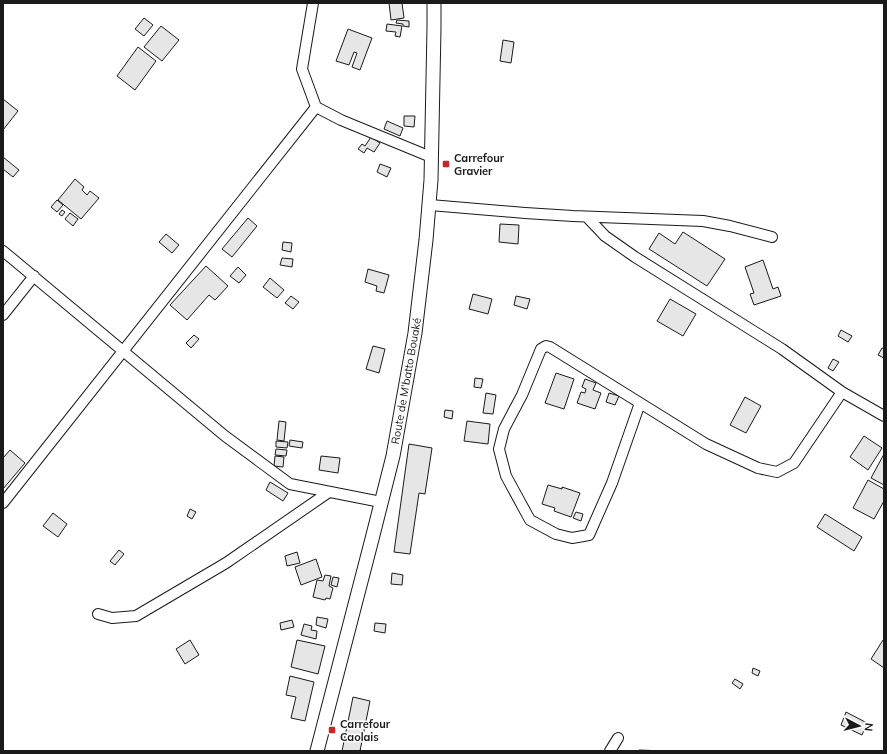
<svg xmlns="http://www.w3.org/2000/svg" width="887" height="754" font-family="Mulish,sans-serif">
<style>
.building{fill:#e6e6e6;stroke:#1a1a1a}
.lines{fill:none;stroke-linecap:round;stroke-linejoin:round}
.minor-casing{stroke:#1a1a1a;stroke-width:12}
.tertiary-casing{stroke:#1a1a1a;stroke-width:15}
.minor{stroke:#fff;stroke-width:10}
.tertiary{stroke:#fff;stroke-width:13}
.poi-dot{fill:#c62828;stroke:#fff;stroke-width:1.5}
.labels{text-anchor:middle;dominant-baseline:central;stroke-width:3;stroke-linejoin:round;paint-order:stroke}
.poi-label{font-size:11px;font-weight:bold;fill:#1a1a1a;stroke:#fff;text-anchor:start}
.street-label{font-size:11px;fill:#1a1a1a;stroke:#fff}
</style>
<rect width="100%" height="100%" fill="#fff"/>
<path class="building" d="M 389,3 L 402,3 L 404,18 L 391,20 Z
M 144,18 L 153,25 L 144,36 L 135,29 Z
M 397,20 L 409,21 L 409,27 L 403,26 L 403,24 L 396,23 Z
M 387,24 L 402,26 L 400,37 L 395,36 L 396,32 L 386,31 Z
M 161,26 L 179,40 L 162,61 L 144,47 Z
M 348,29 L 372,38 L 360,70 L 352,67 L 357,53 L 354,52 L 349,65 L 336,61 Z
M 503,40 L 514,42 L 511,63 L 500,61 Z
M 138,47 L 156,61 L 135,90 L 117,76 Z
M 3,99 L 18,111 L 3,130 Z
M 404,116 L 415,116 L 414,127 L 404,126 Z
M 387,121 L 403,128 L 400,136 L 384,129 Z
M 371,137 L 380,143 L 374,152 L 367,148 L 364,153 L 358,149 L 362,144 L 365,146 Z
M 3,157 L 19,170 L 13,177 L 3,169 Z
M 380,164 L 391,168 L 387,177 L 377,172 Z
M 75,179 L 84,187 L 82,190 L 87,195 L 90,191 L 99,198 L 81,219 L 58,200 Z
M 57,200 L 63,205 L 57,212 L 51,207 Z
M 62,210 L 65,212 L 62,216 L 59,214 Z
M 70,213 L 78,219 L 73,226 L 65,219 Z
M 248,218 L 257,226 L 232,257 L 222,249 Z
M 500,224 L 519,225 L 518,244 L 499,242 Z
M 683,232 L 725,259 L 707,286 L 649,249 L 659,233 L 675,244 Z
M 166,234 L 179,245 L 172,253 L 159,242 Z
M 283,242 L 292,243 L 291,252 L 282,250 Z
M 282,258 L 293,259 L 292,267 L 280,265 Z
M 763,260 L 773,289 L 778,287 L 781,296 L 754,305 L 750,294 L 754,293 L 745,267 Z
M 206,266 L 228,286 L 215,300 L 209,295 L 187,320 L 170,305 Z
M 238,267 L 246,275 L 239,283 L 230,276 Z
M 368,269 L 389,275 L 384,293 L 376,291 L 377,286 L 365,282 Z
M 270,278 L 284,290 L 277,298 L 263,287 Z
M 473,294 L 492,299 L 488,314 L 469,309 Z
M 291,296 L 299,302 L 293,309 L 285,303 Z
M 516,296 L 530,299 L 527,309 L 514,305 Z
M 670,299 L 696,314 L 683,336 L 657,321 Z
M 841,330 L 852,336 L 848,342 L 838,336 Z
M 194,335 L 199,339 L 191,348 L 186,343 Z
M 373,346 L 385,349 L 379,373 L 366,369 Z
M 882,348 L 884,349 L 884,358 L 878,355 Z
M 833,359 L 839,362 L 833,371 L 828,368 Z
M 556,373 L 574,379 L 564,409 L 545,403 Z
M 475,378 L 483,379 L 481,388 L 474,387 Z
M 585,379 L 596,383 L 593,390 L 601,393 L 595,409 L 577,403 L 581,392 L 585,393 L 586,389 L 582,387 Z
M 486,393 L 496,395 L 493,414 L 483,413 Z
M 609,393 L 619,396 L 615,405 L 606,402 Z
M 745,397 L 761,406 L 746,433 L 730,425 Z
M 445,410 L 453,411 L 452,419 L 444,417 Z
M 279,421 L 286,422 L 284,441 L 277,440 Z
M 467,421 L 490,424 L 488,444 L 464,441 Z
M 864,436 L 882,448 L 868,470 L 850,457 Z
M 290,440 L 303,442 L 302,448 L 289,446 Z
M 276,441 L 288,442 L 287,448 L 276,447 Z
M 409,444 L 432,448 L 425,494 L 419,493 L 410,554 L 394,552 Z
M 276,449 L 287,450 L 286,456 L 275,455 Z
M 10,450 L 25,463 L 3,489 L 3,458 Z
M 884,454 L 884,485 L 871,478 Z
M 275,456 L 284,457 L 283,467 L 274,466 Z
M 321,456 L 340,458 L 338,473 L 319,470 Z
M 868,480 L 884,489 L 884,501 L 874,519 L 853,508 Z
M 270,482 L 288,493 L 283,501 L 266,490 Z
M 548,485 L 562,489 L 562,487 L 580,493 L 571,517 L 554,511 L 555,508 L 542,504 Z
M 190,509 L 196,512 L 192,519 L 187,516 Z
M 576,512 L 583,514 L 581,521 L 573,518 Z
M 53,513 L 67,524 L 58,537 L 43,526 Z
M 825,514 L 862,537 L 854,551 L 817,527 Z
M 119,550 L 124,554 L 115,565 L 110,561 Z
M 297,552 L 300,563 L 287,566 L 285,556 Z
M 316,559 L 322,577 L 301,585 L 295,567 Z
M 392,573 L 403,575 L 402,585 L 391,584 Z
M 325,575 L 331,576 L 329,586 L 333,588 L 330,599 L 326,598 L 325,600 L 313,597 L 317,580 L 323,581 Z
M 333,577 L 339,578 L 337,587 L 331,585 Z
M 317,617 L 328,619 L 326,628 L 316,625 Z
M 292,620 L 294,627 L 281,630 L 280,623 Z
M 375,623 L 386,624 L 385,633 L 374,631 Z
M 304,624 L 312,626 L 311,630 L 317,631 L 316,639 L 301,635 Z
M 190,640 L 199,655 L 185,664 L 176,649 Z
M 297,640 L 325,646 L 318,674 L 291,667 Z
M 883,640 L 884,641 L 884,668 L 871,659 Z
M 753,668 L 760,671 L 758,676 L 752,673 Z
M 290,676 L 314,682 L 305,721 L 291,718 L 296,697 L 286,695 Z
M 735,679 L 743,684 L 740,689 L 732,683 Z
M 353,697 L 370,701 L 360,751 L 342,751 Z
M 846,712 L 867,723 L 862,735 L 841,725 Z
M 639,750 L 665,751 L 639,751 Z"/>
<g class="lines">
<defs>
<path id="minor" d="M 313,3 L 302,69 L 316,107 L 341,120 L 431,157
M 430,205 L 525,213 L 573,216 L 703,221 L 730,226 L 772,237
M 587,217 L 605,236 L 635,257 L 782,349 L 842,392 L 884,416
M 3,251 L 225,436 L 290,484 L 381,502
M 3,315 L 34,276
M 640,403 L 612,483 L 589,535 L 572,538 L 556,534 L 530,520 L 506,476 L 499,449 L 504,429 L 522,395 L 541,349 L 546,346 L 550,347 L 706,444 L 758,468 L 777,472 L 794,463 L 842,392
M 3,503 L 316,107
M 98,614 L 112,618 L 136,616 L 226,563 L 329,492
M 610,751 L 618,738"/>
<path id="tertiary" d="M 317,751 L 372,539 L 393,456 L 415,333 L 426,240 L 431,180 L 434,28 L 434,3"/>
</defs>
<use href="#minor" class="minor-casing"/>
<use href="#tertiary" class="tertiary-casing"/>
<use href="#minor" class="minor"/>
<use href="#tertiary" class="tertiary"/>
</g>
<g class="poi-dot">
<rect x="442" y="160" width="8" height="8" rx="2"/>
<rect x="328" y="726" width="8" height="8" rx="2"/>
</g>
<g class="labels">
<g class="poi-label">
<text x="454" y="158">Carrefour<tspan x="454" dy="13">Gravier</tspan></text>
<text x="340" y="724">Carrefour<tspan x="340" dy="13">Caolais</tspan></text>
</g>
<g class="street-label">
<text transform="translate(406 381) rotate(-80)">Route de M'batto Bouaké</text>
</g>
</g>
<rect width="887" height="754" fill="none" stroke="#1a1a1a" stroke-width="8"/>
<g transform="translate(859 726) rotate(97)" stroke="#ffffff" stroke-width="3" paint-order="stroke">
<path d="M0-3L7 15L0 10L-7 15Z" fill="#1a1a1a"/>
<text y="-6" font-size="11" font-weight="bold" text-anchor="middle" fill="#1a1a1a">N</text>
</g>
</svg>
